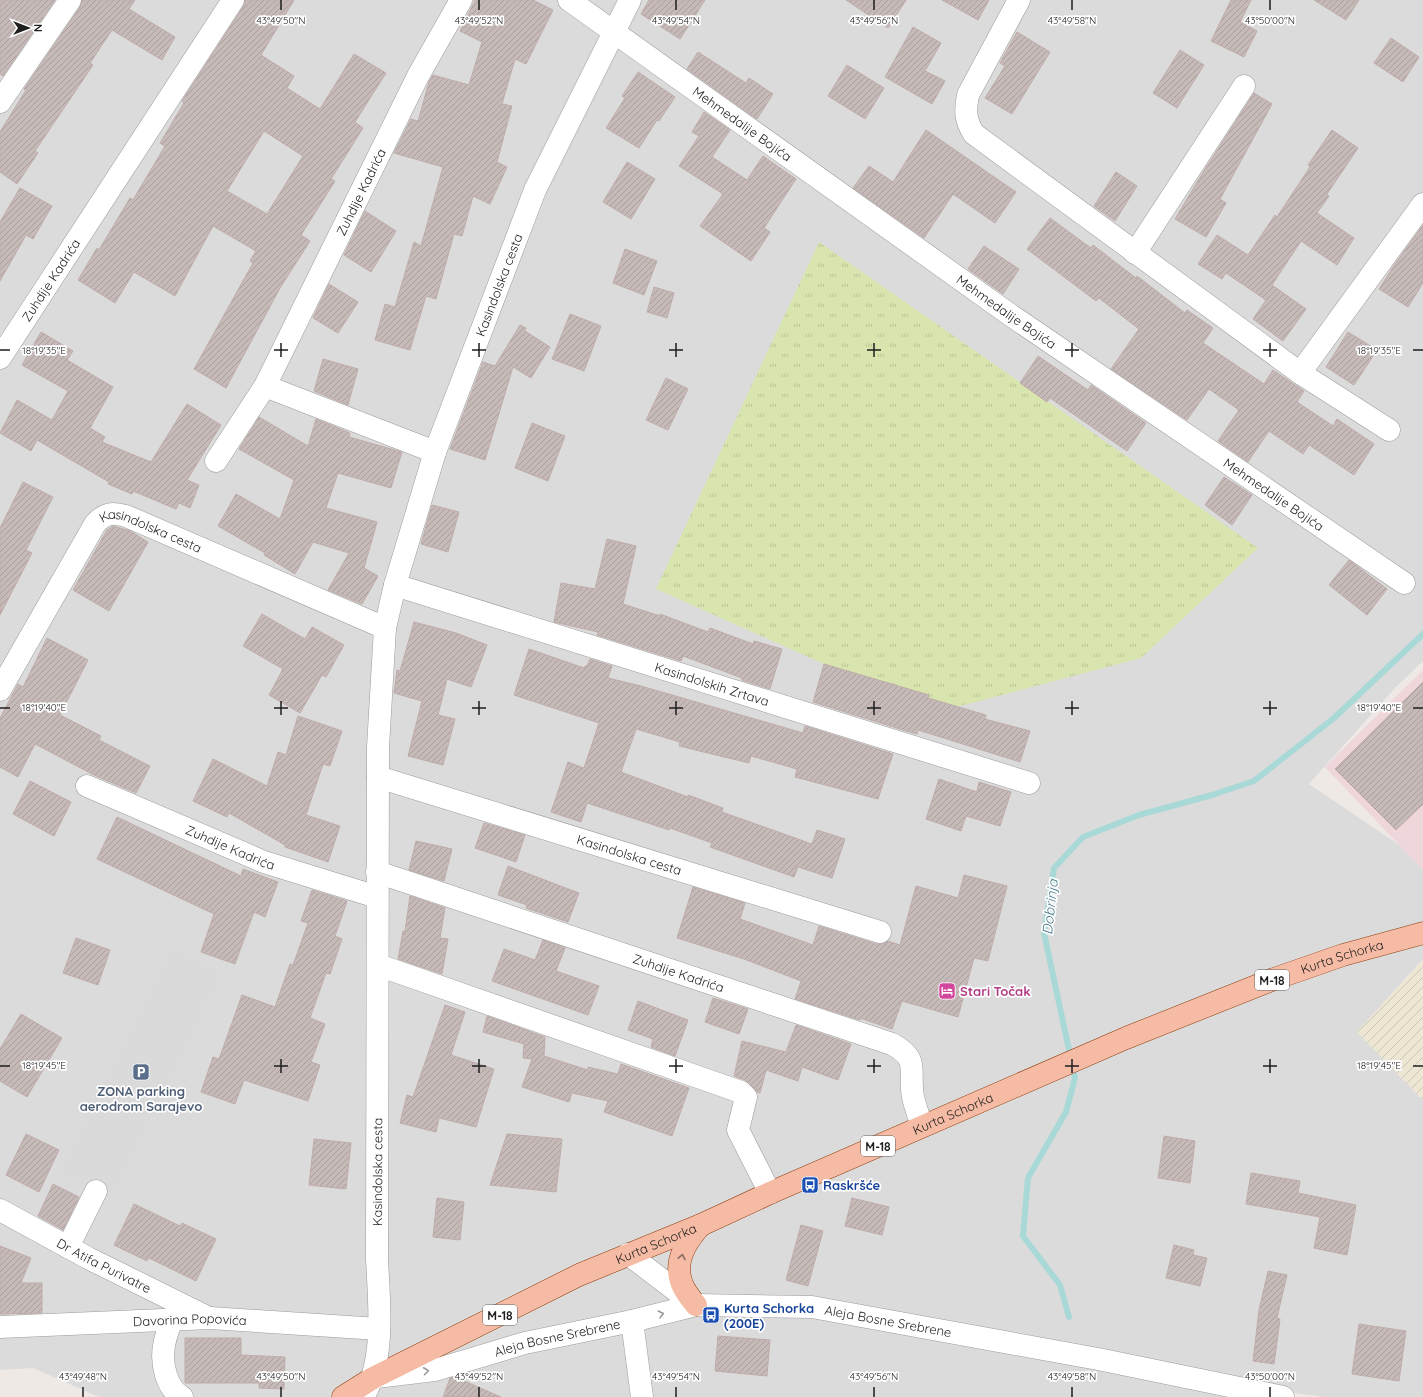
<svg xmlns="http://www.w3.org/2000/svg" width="1423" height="1397" font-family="Quicksand,sans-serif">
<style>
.residential{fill:#dcdbdc}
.commercial{fill:#eed6db}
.farmland{fill:url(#farmland-furrows)}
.grass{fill:url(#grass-tufts)}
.parking{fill:#dadada}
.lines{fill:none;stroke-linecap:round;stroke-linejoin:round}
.stream{stroke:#a9d9d6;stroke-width:6}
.building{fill:url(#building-hatch);stroke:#bfaca9;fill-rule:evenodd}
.minor-casing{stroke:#9b9b9b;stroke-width:23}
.major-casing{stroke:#8e3e0b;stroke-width:23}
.minor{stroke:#fff;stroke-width:22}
.major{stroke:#f5bba4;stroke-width:22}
.oneway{stroke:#8a6c61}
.oneway2{stroke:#9a9a9a}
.ticks{fill:none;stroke:#1e1e1e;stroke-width:1.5}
.labels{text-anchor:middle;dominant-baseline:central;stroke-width:3.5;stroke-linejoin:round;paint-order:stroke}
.shield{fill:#fff;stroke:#626262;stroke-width:1}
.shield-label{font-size:12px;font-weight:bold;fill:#1e1e1e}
.street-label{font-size:13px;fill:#1e1e1e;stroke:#fff}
.hotel-label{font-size:13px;font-weight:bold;fill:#b23c85;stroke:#fff;text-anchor:start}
.service-label{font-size:13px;font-weight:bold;fill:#4e5e75;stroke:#fff}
.transit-label{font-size:13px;font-weight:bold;fill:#164399;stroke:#fff;text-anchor:start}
.water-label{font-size:14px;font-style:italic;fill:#457a89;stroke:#fff}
.ticks-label{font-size:10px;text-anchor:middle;fill:#1e1e1e;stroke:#fff;stroke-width:3.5;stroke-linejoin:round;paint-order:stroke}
</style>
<defs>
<pattern id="farmland-furrows" width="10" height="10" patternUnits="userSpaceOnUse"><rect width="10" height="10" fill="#ece6d2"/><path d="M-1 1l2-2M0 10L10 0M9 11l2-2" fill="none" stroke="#cac5b4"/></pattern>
<pattern id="grass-tufts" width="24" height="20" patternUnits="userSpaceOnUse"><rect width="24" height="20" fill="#d9e5af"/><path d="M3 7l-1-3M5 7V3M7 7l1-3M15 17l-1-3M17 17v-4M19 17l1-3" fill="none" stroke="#bac496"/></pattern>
<pattern id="building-hatch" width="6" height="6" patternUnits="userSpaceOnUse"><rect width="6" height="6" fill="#c6bab9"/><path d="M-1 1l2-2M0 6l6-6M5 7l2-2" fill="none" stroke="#aa9f9f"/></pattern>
</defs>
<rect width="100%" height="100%" fill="#eee9e5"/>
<path class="residential" d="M 0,0 L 1423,0 L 1423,661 L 1396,687 L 1309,784 L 1423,861 L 1423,959 L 1357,1032 L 1423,1100 L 1423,1397 L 1325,1397 L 1247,1387 L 1272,1397 L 99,1397 L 33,1368 L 0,1370 Z"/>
<path class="commercial" d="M 1423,670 L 1423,870 L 1325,767 Z"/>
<path class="farmland" d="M 1423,960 L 1423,1100 L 1357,1032 Z"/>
<path class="grass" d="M 819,242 L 1258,548 L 1141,658 L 934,713 L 656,589 Z"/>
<path class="parking" d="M 171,946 L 222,973 L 111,1198 L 59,1172 Z"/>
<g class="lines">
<path class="stream" d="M 1069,1317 L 1060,1285 L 1023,1236 L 1028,1178 L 1066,1112 L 1075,1078 L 1044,933 L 1054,868 L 1083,837 L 1139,815 L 1212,795 L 1254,781 L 1334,718 L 1423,634"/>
</g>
<path class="building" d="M 0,0 L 55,0 L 3,76 L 0,74 Z
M 82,0 L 135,0 L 129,9 L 175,37 L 162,60 L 112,30 L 90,63 L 93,65 L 35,151 L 38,153 L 17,184 L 0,172 L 0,132 L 26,90 L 24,89 L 80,7 Z
M 245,0 L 294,0 L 261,55 L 294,76 L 287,88 L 320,109 L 354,54 L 386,73 L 355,122 L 363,128 L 331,179 L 335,181 L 301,235 L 310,241 L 280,288 L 226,388 L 194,369 L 253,263 L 250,261 L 256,251 L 213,226 L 175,296 L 134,272 L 115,303 L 78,280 L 97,248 L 99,250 L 130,198 L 133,200 L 165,146 L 160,143 L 184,103 L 182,101 L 243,7 ZM 264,131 L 303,156 L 267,214 L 227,191 Z
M 475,0 L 533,0 L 553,10 L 526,64 L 515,59 L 502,104 L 512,106 L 497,162 L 507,167 L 490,204 L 473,196 L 462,236 L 454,234 L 436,299 L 426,296 L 410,350 L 375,340 L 385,304 L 395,307 L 414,242 L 421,246 L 443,167 L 394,153 L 411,119 L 418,121 L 429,82 L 433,75 L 469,85 L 482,42 L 460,31 Z
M 649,0 L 705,0 L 680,39 L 641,14 Z
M 846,0 L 906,0 L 888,28 Z
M 942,0 L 989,0 L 978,20 Z
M 1231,0 L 1251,0 L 1240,22 L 1257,31 L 1244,57 L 1211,41 Z
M 1314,0 L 1359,0 L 1346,20 Z
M 913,27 L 941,43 L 925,71 L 945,81 L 932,104 L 885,77 Z
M 1017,32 L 1050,52 L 1012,114 L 985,98 L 1005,66 L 1000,63 Z
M 1391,38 L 1419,57 L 1403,82 L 1374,63 Z
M 1180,50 L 1204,65 L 1177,108 L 1153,93 Z
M 698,52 L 746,83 L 749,78 L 773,94 L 757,119 L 687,69 Z
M 847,65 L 884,88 L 865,119 L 828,96 Z
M 638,72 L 675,97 L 659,121 L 657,120 L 639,148 L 606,128 L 625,98 L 622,96 Z
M 1254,93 L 1272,104 L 1220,199 L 1226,203 L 1206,237 L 1175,219 L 1202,174 Z
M 704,112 L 730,130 L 712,157 L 747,180 L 763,156 L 796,179 L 764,228 L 770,232 L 751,261 L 700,226 L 723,194 L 679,166 L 699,136 L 692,132 Z
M 926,130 L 1016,192 L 995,223 L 953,194 L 924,238 L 853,188 L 869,166 L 893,182 Z
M 1332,130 L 1358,148 L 1327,194 L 1329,196 L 1317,213 L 1354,238 L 1337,265 L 1301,241 L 1272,285 L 1306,309 L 1283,341 L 1253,319 L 1266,300 L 1226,273 L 1222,279 L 1198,264 L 1217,235 L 1248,255 L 1275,215 L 1277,217 L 1310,167 L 1308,165 Z
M 627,162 L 655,179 L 631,219 L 603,202 Z
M 1116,172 L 1137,186 L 1115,221 L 1094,206 Z
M 20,188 L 52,206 L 33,239 L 26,235 L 0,281 L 0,222 Z
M 365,211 L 396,231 L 371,272 L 344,255 Z
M 1050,218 L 1091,248 L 1093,245 L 1136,278 L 1137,276 L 1185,313 L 1187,310 L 1213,328 L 1203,343 L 1264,384 L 1273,370 L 1304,391 L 1297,402 L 1333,426 L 1337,419 L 1374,444 L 1354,475 L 1309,445 L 1303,454 L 1269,431 L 1248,462 L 1218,441 L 1239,410 L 1209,389 L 1187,420 L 1111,369 L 1139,329 L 1099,298 L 1096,301 L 1027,249 Z
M 1423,225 L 1423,283 L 1408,307 L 1379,289 L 1395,264 Z
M 984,246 L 1019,269 L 1003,294 L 968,269 Z
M 625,249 L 657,261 L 644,295 L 613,283 Z
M 329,284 L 358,302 L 338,333 L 313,318 Z
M 654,287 L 674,293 L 667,318 L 647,312 Z
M 570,314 L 601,326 L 584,371 L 552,359 Z
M 520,325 L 526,328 L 525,331 L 550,347 L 531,378 L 513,367 L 485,460 L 450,449 L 483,362 L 495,366 Z
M 41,332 L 73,351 L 67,360 L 113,387 L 90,428 L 105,437 L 102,442 L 151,462 L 187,404 L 221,425 L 187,480 L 199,485 L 190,508 L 179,503 L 176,509 L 133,491 L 132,494 L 108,484 L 109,482 L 37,440 L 31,451 L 0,433 L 17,400 L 52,420 L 68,391 L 22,365 Z
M 1348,332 L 1377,350 L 1354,385 L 1326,367 Z
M 1038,356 L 1088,390 L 1091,385 L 1146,423 L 1127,451 L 1050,398 L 1047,402 L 1020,383 Z
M 323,359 L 358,369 L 348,405 L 314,391 Z
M 666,378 L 688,389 L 668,430 L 646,420 Z
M 259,417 L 308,446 L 316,419 L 350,433 L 349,437 L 402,452 L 391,488 L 338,473 L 326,508 L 377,522 L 364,568 L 378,576 L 362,604 L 328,590 L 349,553 L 313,542 L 295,574 L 264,555 L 265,553 L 218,526 L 236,494 L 280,519 L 294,480 L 239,449 Z
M 532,423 L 565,436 L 548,481 L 515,468 Z
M 1224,477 L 1252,495 L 1232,525 L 1205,505 Z
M 23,482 L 53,497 L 26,550 L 32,553 L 0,615 L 0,528 Z
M 432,505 L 459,512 L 448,552 L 421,544 Z
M 113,526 L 130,531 L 148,542 L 109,611 L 73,590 L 107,530 Z
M 607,539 L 636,546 L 623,604 L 660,616 L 660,614 L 708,632 L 710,628 L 753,644 L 754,641 L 782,649 L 770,689 L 742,680 L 742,678 L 683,656 L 681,661 L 597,635 L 598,632 L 554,622 L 561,583 L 595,589 Z
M 1349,560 L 1387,589 L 1367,615 L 1329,585 Z
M 262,614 L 305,639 L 312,627 L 344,645 L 326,677 L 322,675 L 300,713 L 269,695 L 283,669 L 243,646 Z
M 414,622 L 456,633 L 487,645 L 471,687 L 447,679 L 438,715 L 455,719 L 443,765 L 408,756 L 422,701 L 394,693 L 397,670 L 400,671 Z
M 47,638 L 88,660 L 60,715 L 101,736 L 99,740 L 150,766 L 136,793 L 94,775 L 35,744 L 18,777 L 0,767 L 0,718 L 18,684 L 23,687 Z
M 529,649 L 584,668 L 585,666 L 587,666 L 590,659 L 612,666 L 608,678 L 641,686 L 803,733 L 805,726 L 893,754 L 878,799 L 795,777 L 797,769 L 751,756 L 749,763 L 679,746 L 680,742 L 636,729 L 621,772 L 688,797 L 688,795 L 723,808 L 722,812 L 812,844 L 817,830 L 845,839 L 832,878 L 798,867 L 794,877 L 710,847 L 712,843 L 670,828 L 669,830 L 587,803 L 581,822 L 551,812 L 568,762 L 584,768 L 599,723 L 514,695 Z
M 824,664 L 929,695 L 928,698 L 986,715 L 985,719 L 1030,731 L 1020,762 L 918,730 L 917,734 L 900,729 L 813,702 Z
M 1423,682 L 1423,804 L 1396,830 L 1335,769 Z
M 298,716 L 342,731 L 330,766 L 323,764 L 306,815 L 340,826 L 328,862 L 285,847 L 285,845 L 229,813 L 227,817 L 193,801 L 213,759 L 267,786 L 278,752 L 286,755 Z
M 939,779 L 977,792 L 979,782 L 1011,792 L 1000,826 L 966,816 L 961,831 L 926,819 Z
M 30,781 L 71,802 L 54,836 L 13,814 Z
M 117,817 L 241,876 L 243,869 L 278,882 L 265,917 L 254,912 L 235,964 L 201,952 L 214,914 L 97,859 Z
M 484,823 L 525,835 L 516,862 L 475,848 Z
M 416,841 L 452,849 L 444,881 L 409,870 Z
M 508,866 L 579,893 L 568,922 L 526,908 L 527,905 L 498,895 Z
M 964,875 L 1007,886 L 988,961 L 974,958 L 958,1017 L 902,1001 L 892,1029 L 860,1018 L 860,1020 L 795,999 L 801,981 L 744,959 L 677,938 L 693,887 L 745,903 L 740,919 L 813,945 L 819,926 L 876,944 L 882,944 L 888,941 L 900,945 L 916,886 L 958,898 Z
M 312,890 L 347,901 L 335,936 L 342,939 L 330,974 L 326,973 L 310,1018 L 325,1024 L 311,1062 L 320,1065 L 308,1101 L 244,1080 L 235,1104 L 201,1092 L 213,1057 L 219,1059 L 242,995 L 275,1007 L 290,964 L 293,965 L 308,923 L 301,921 Z
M 410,896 L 445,908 L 440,938 L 448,939 L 442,974 L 398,959 L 403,931 L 405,931 Z
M 76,938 L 110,950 L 98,985 L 63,973 Z
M 543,940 L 565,948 L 556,971 L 599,986 L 588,1015 L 492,981 L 504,949 L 535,960 Z
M 713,998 L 748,1009 L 739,1034 L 705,1022 Z
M 638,1001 L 688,1020 L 675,1056 L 651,1047 L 653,1039 L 628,1030 Z
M 445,1005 L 465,1012 L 451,1055 L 494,1069 L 476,1127 L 439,1118 L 436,1132 L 400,1123 L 407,1095 L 413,1097 Z
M 21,1014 L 62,1038 L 27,1097 L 0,1081 L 0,1049 Z
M 487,1016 L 545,1037 L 544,1056 L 588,1070 L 588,1067 L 618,1074 L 621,1064 L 689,1088 L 672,1136 L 604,1112 L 608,1101 L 572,1093 L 569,1102 L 522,1087 L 532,1059 L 523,1058 L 524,1044 L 483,1032 Z
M 796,1025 L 851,1044 L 838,1080 L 802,1067 L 798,1081 L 766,1070 L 760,1093 L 757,1092 L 745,1080 L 734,1076 L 742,1041 L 786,1052 Z
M 26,1134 L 59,1150 L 39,1192 L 6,1175 Z
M 507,1134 L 562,1139 L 556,1192 L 490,1185 Z
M 1164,1136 L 1195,1141 L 1190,1183 L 1158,1178 Z
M 314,1139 L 351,1143 L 346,1189 L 309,1185 Z
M 1251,1173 L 1300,1181 L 1298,1193 L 1356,1205 L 1347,1255 L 1314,1248 L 1320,1217 L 1246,1204 Z
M 53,1184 L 79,1197 L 63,1230 L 38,1216 Z
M 437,1198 L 464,1202 L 460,1240 L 433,1237 Z
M 852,1198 L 889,1207 L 882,1235 L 845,1226 Z
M 134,1204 L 180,1226 L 182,1223 L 216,1239 L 196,1281 L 149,1258 L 147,1261 L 114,1245 Z
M 801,1225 L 823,1231 L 808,1286 L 786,1280 Z
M 1174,1245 L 1194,1250 L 1193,1255 L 1207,1258 L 1200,1286 L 1166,1278 Z
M 0,1246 L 31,1258 L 21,1283 L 42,1283 L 42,1313 L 0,1314 Z
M 1268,1271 L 1287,1275 L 1277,1318 L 1280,1319 L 1274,1364 L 1253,1361 L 1259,1310 Z
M 1359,1324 L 1406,1331 L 1399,1381 L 1352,1374 Z
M 718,1336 L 770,1340 L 767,1376 L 715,1371 Z
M 185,1338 L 241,1338 L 241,1355 L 285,1357 L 284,1389 L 259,1388 L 259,1383 L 185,1383 Z
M 455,1377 L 501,1397 L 443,1397 L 450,1378 Z"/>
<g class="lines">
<defs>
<g id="minor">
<path id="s1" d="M 569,0 L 1009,314 L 1404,583"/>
<path d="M 1019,0 L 968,95 C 965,111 965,120 974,134 L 1300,373 L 1389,430"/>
<path d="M 0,102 L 70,0"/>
<path d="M 1135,253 L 1244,86"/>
<path id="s2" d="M 0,358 L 233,0"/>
<path d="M 1300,373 L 1423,204"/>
<path d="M 265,386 L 435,452"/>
<path id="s3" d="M 216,461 L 265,386 L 418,76 L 461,0"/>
<path id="s4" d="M 395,585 L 1029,783"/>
<path id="s5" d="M 0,690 L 95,524 C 105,513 112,512 126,516 L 385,628"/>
<path id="s6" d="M 378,777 L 880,932"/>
<path id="s7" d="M 87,786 L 264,862 L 377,897"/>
<path id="s8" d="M 377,872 L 892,1044 C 921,1060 908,1070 913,1097 C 915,1106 919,1117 922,1126"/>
<path d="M 378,965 L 741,1092 L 746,1097 L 738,1130 L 770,1193"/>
<path id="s9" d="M 0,1210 L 88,1258 L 207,1317"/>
<path d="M 68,1247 L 96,1191"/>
<path d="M 628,1254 L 695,1305"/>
<path d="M 172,1319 C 169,1328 165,1337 164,1346 C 161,1363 166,1388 182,1397"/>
<path d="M 632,1321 L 642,1397"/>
<path id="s10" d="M 0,1327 L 210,1318 L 379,1329"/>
<path id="s11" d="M 376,1377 L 435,1370 L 525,1343 L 632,1321 L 696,1305 L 812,1307 L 1098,1359 L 1283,1397"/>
<path id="s12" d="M 366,1392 C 385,1355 379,1300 377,1259 L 378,747 L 385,628 L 395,585 L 435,452 L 535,190 L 630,0"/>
</g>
<g id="major">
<path d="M 696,1305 C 691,1299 685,1292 682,1284 C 673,1262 687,1240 701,1225"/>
<path id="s13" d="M 343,1397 L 373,1378 L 579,1275 L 701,1225 L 770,1193 L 1126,1038 L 1274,979 L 1343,955 L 1423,933"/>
</g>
</defs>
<use href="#minor" class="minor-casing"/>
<use href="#major" class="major-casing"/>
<use href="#minor" class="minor"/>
<use href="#major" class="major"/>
</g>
<defs><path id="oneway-chevron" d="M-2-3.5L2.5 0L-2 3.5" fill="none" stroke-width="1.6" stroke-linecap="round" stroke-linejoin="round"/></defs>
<use class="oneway" href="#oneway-chevron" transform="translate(682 1257) rotate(-78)"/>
<g class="oneway2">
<use href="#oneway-chevron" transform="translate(661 1314) rotate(-14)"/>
<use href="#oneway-chevron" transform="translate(426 1371) rotate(-7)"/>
</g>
<path class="ticks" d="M 281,0 L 281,10M 479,0 L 479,10M 676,0 L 676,10M 874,0 L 874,10M 1072,0 L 1072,10M 1270,0 L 1270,10M 281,343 L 281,357M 479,343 L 479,357M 676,343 L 676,357M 874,343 L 874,357M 1072,343 L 1072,357M 1270,343 L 1270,357M 0,350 L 10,350M 274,350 L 288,350M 472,350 L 486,350M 669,350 L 683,350M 867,350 L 881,350M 1065,350 L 1079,350M 1263,350 L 1277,350M 1413,350 L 1423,350M 281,701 L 281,715M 479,701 L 479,715M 676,701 L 676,715M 874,701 L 874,715M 1072,701 L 1072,715M 1270,701 L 1270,715M 0,708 L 10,708M 274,708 L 288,708M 472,708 L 486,708M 669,708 L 683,708M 867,708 L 881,708M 1065,708 L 1079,708M 1263,708 L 1277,708M 1413,708 L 1423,708M 281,1059 L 281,1073M 479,1059 L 479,1073M 676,1059 L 676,1073M 874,1059 L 874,1073M 1072,1059 L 1072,1073M 1270,1059 L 1270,1073M 0,1066 L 10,1066M 274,1066 L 288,1066M 472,1066 L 486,1066M 669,1066 L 683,1066M 867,1066 L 881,1066M 1065,1066 L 1079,1066M 1263,1066 L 1277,1066M 1413,1066 L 1423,1066M 83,1387 L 83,1397M 281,1387 L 281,1397M 479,1387 L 479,1397M 676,1387 L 676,1397M 874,1387 L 874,1397M 1072,1387 L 1072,1397M 1270,1387 L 1270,1397"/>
<defs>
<symbol id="hotel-square" viewBox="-11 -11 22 22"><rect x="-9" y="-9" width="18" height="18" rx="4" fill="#d1479c" stroke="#fff"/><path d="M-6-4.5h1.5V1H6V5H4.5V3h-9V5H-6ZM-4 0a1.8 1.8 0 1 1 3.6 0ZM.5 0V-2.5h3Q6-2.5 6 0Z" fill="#fff"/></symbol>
<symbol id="parking-square" viewBox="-11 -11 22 22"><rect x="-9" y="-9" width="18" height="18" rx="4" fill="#5c6f8a" stroke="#fff"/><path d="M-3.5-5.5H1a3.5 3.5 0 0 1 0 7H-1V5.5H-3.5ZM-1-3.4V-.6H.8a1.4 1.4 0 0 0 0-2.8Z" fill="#fff"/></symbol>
<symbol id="bus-square" viewBox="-11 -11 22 22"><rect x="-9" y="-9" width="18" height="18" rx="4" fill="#1a4fb4" stroke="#fff"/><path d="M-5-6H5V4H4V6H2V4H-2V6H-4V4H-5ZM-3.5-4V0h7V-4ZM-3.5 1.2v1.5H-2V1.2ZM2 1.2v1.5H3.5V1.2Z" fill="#fff"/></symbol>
</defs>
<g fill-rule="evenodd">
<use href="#hotel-square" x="937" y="981" width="20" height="20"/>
<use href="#parking-square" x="131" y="1062" width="20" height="20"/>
<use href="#bus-square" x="800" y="1175" width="20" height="20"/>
<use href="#bus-square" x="701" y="1305" width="20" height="20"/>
</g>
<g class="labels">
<g class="shield">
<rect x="1255" y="970" width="34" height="20" rx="3"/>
<rect x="861" y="1136" width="34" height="20" rx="3"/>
<rect x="483" y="1305" width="34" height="20" rx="3"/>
</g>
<g class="shield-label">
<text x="1272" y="980">M-18</text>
<text x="878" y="1146">M-18</text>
<text x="500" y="1315">M-18</text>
</g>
<g class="street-label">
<text stroke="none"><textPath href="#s1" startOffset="213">Mehmedalije Bojića</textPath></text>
<text stroke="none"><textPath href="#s3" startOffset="306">Zuhdije Kadrića</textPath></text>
<text stroke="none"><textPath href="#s2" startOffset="93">Zuhdije Kadrića</textPath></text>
<text stroke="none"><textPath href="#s12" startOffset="1128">Kasindolska cesta</textPath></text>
<text stroke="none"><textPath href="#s1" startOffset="537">Mehmedalije Bojića</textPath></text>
<text stroke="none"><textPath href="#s1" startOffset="861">Mehmedalije Bojića</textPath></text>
<text stroke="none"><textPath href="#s5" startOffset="253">Kasindolska cesta</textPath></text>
<text stroke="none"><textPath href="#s4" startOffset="332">Kasindolskih Zrtava</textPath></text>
<text stroke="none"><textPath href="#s7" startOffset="156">Zuhdije Kadrića</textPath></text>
<text stroke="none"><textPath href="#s6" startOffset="263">Kasindolska cesta</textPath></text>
<text stroke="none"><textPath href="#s13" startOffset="1093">Kurta Schorka</textPath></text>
<text stroke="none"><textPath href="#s8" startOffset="318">Zuhdije Kadrića</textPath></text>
<text stroke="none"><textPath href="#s13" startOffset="673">Kurta Schorka</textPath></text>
<text stroke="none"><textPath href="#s12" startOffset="222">Kasindolska cesta</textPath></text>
<text stroke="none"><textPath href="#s13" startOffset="349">Kurta Schorka</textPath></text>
<text stroke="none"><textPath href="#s9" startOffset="118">Dr Atifa Purivatre</textPath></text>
<text stroke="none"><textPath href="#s10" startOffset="190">Davorina Popovića</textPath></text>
<text stroke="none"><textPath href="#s11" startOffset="522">Aleja Bosne Srebrene</textPath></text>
<text stroke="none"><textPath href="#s11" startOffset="186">Aleja Bosne Srebrene</textPath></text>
</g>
<g class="hotel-label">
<text x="960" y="991">Stari Točak</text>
</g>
<g class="service-label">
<text x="141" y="1091">ZONA parking<tspan x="141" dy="15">aerodrom Sarajevo</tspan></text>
</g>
<g class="transit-label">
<text x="823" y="1185">Raskršće</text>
<text x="724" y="1308">Kurta Schorka<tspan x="724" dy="15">(200E)</tspan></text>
</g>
<g class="water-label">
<text transform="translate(1050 907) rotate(-84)">Dobrinja</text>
</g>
</g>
<g class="ticks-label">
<text x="281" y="24">43°49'50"N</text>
<text x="479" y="24">43°49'52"N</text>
<text x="676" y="24">43°49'54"N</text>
<text x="874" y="24">43°49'56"N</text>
<text x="1072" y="24">43°49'58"N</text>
<text x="1270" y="24">43°50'00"N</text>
<text x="1379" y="354">18°19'35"E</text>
<text x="44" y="354">18°19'35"E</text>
<text x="1379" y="711">18°19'40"E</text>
<text x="44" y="711">18°19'40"E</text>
<text x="1379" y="1069">18°19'45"E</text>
<text x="44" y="1069">18°19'45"E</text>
<text x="83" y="1380">43°49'48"N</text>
<text x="281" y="1380">43°49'50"N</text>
<text x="479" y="1380">43°49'52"N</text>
<text x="676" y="1380">43°49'54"N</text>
<text x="874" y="1380">43°49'56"N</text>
<text x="1072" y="1380">43°49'58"N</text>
<text x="1270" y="1380">43°50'00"N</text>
</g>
<g transform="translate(28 28) rotate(90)" stroke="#ffffff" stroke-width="3" paint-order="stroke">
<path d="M0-3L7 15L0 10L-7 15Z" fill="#1e1e1e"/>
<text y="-6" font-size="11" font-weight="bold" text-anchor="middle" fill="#1e1e1e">N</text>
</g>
</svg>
